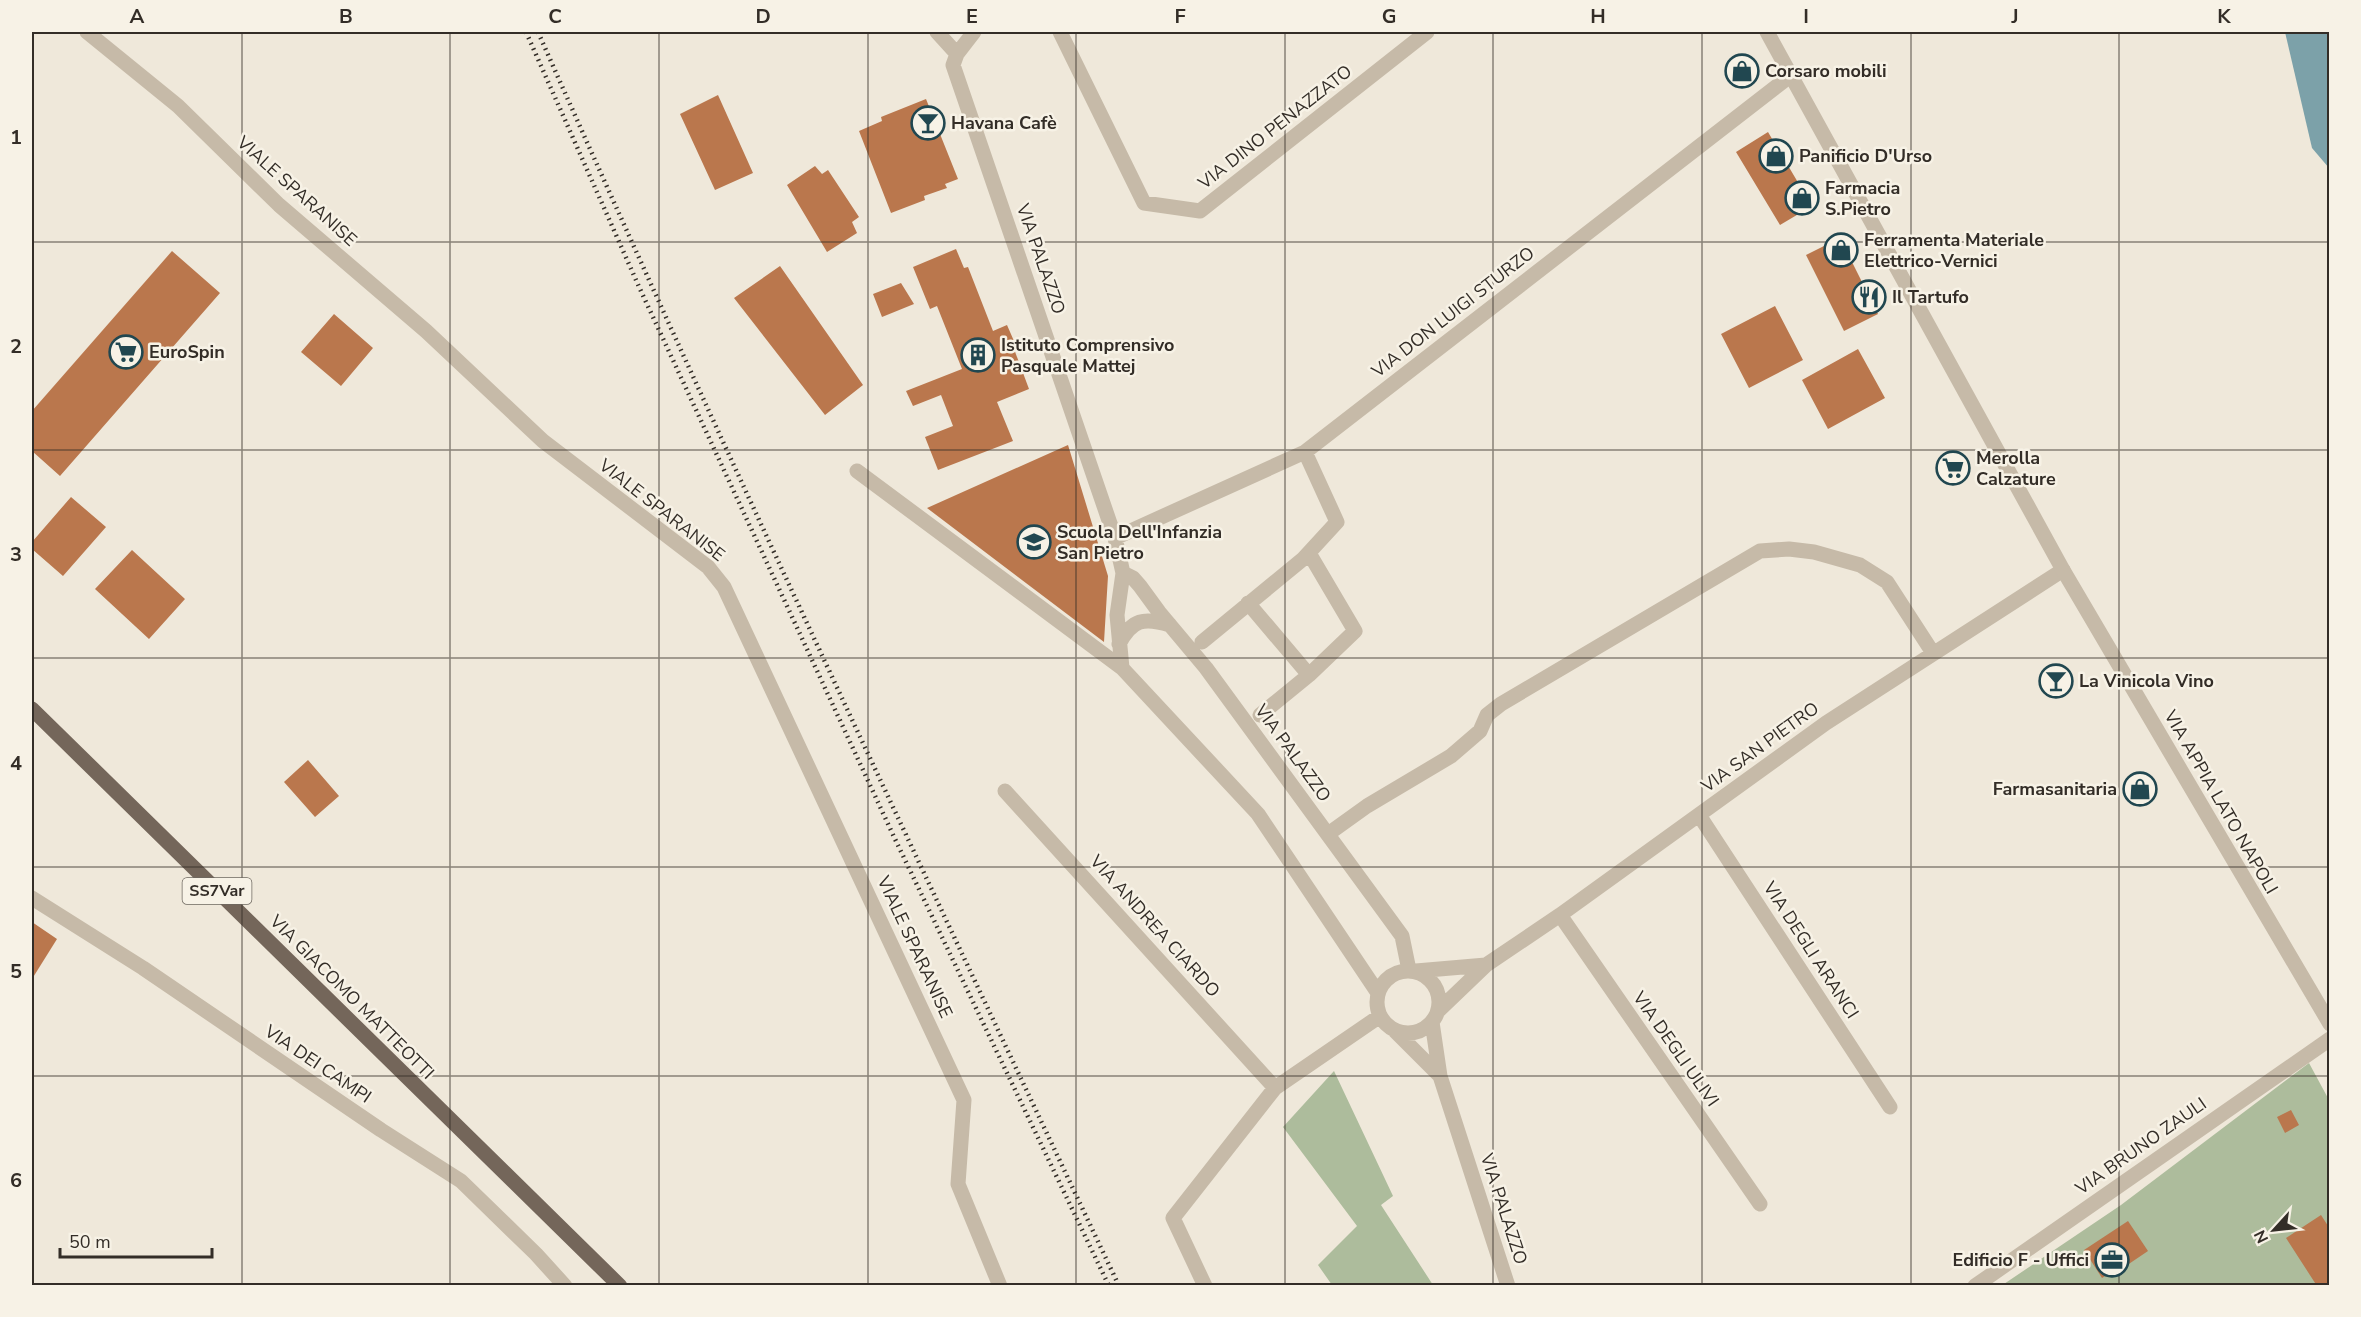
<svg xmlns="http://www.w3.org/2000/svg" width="2361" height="1317" font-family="'Nunito Sans',sans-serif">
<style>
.green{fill:#adbc9c}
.water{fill:#7ca1a9}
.building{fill:#ba774d}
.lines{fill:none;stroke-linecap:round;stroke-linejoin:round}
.minor{stroke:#c6baa8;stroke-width:15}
.tertiary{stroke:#c6baa8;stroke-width:15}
.primary{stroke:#74665a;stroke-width:15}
.rail{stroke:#332d27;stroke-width:4.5;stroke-dasharray:1.5 4.5;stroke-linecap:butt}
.grid{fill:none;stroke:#332d27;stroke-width:1.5;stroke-opacity:0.55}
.labels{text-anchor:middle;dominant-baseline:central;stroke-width:5;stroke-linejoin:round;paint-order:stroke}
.shield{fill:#f7f2e6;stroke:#6e6860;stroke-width:1.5}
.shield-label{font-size:16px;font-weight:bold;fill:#332d27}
.poi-label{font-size:18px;font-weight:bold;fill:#332d27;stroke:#f7f2e6;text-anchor:start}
.street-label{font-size:18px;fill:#332d27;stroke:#f7f2e6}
.neatline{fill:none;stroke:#332d27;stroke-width:2}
.grid-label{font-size:20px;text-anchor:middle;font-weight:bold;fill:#332d27}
</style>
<rect width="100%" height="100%" fill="#efe8da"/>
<path class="green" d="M 2309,1063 L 2329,1100 L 2329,1285 L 2001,1286 L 2121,1205 Z
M 1334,1071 L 1393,1196 L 1381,1205 L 1433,1285 L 1332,1285 L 1318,1265 L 1357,1226 L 1283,1127 Z"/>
<path class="water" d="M 2285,32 L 2329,32 L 2329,168 L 2312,148 Z"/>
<path class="building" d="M 718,95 L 753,173 L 715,190 L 680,114 Z
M 926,99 L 958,179 L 945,184 L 947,188 L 924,196 L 925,200 L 891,213 L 859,131 L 882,121 L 881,117 Z
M 1768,132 L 1812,206 L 1780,225 L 1736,152 Z
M 815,166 L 822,174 L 828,170 L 859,217 L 852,222 L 857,233 L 827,252 L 787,185 Z
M 1840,238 L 1878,314 L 1844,331 L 1806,255 Z
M 956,249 L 964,268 L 968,267 L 993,331 L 1007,325 L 1017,348 L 1014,349 L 1029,389 L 997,402 L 1013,441 L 938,470 L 925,437 L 953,426 L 941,395 L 913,406 L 906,391 L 962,369 L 937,306 L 930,309 L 913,267 Z
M 172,251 L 220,293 L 60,476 L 32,451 L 32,411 Z
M 780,266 L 863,385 L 825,415 L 734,298 Z
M 901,283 L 914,304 L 882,317 L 873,294 Z
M 1775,306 L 1803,360 L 1749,388 L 1721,334 Z
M 334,314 L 373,348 L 341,386 L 301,352 Z
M 1858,349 L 1885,398 L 1828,429 L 1802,380 Z
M 1068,445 L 1108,576 L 1104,642 L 927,508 Z
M 71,497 L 106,527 L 63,576 L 32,549 L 32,542 Z
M 132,550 L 185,599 L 149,639 L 95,589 Z
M 308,760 L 339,796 L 315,817 L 284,782 Z
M 32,922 L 57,939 L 32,979 Z
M 2291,1110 L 2299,1125 L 2285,1133 L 2277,1117 Z
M 2321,1215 L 2330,1229 L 2330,1286 L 2317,1286 L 2286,1238 Z
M 2128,1221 L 2148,1251 L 2114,1274 L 2112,1272 L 2102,1278 L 2084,1250 Z"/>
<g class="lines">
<path class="minor" d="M 87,32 L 178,106 L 279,205 L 426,331 L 543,441 L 708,567 L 724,587 L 964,1100 L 958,1184 L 1000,1286
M 937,32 L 957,54
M 974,32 L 957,54 L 953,65 L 1115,538 L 1123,573 L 1117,615 L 1122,668 L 1258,814 L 1378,993
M 1060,32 L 1144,203 L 1200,211 L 1427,32
M 857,471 L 1122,668
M 1115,538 L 1305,452 L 1790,76
M 1309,553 L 1355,631 L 1309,675
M 1123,573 L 1133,578 L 1140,586 L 1159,612 L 1206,668 L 1402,936 L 1409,970
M 1248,603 L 1309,675 L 1260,715
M 1202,642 L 1303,559 L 1337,522 L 1305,452
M 1119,644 C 1132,619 1144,617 1170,625
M 1005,791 L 1275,1088 L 1173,1218 L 1205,1286
M 1699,815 L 1890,1107
M 1328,834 L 1367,806 L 1451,756 L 1480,731 L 1487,715 L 1501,704 L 1760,551 L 1789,549 L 1814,552 L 1860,565 L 1887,582 L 1933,653
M 32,898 L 143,968 L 381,1130 L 461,1181 L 536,1254 L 565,1286
M 1560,915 L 1760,1204
M1377 1002a31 31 0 1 1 62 0a31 31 0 1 1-62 0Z
M 1416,971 L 1486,965
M 1438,1011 L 1486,965 L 1560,915 L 1826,723 L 2063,570
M 1432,1022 L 1440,1076 L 1508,1286
M 1393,1029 L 1440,1076
M 1275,1088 L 1380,1016
M 1975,1286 L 2330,1039"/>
<path class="tertiary" d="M 1767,32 L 2063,570 L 2330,1024"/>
<path class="primary" d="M 32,709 L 620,1286"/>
<path class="rail" d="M 526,32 L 640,289 L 895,839 L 1109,1286
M 538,32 C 724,453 922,869 1119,1286"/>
</g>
<path class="grid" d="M 242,32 L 242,1286M 450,32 L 450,1286M 659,32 L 659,1286M 868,32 L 868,1286M 1076,32 L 1076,1286M 1285,32 L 1285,1286M 1493,32 L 1493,1286M 1702,32 L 1702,1286M 1911,32 L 1911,1286M 2119,32 L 2119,1286M 32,242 L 2330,242M 32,450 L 2330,450M 32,658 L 2330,658M 32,867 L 2330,867M 32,1076 L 2330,1076"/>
<defs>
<symbol id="shop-ring" viewBox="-11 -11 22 22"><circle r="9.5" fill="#f7f2e6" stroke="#214750" stroke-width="1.5"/><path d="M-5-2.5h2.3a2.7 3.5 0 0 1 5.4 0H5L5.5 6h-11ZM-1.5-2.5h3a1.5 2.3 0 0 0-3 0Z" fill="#214750"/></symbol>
<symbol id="bar-ring" viewBox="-11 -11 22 22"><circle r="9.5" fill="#f7f2e6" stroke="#214750" stroke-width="1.5"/><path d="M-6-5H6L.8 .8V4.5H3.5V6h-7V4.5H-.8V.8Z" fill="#214750"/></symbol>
<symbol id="restaurant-ring" viewBox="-11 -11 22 22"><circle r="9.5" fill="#f7f2e6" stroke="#214750" stroke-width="1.5"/><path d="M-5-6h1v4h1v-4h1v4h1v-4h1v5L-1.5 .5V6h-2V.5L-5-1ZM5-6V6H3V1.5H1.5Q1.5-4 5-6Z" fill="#214750"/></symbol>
<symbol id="supermarket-ring" viewBox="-11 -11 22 22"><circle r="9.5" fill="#f7f2e6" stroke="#214750" stroke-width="1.5"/><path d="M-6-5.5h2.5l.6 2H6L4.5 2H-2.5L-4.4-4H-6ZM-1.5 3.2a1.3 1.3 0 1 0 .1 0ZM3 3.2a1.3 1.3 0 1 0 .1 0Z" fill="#214750"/></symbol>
<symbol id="building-ring" viewBox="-11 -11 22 22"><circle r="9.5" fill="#f7f2e6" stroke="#214750" stroke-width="1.5"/><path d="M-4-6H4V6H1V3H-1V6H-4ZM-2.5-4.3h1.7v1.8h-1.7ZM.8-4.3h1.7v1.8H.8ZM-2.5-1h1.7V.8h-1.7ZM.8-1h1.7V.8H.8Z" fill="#214750"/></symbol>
<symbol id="school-ring" viewBox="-11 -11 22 22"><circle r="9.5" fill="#f7f2e6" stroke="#214750" stroke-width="1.5"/><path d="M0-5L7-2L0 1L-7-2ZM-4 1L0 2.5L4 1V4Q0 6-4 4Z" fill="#214750"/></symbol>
<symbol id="office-ring" viewBox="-11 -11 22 22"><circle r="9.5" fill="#f7f2e6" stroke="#214750" stroke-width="1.5"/><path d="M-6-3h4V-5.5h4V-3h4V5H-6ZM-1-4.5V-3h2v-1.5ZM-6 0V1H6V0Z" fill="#214750"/></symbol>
</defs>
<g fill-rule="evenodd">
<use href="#shop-ring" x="1723" y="52" width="38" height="38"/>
<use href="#bar-ring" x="909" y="104" width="38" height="38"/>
<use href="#shop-ring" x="1757" y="137" width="38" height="38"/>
<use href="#shop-ring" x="1783" y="179" width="38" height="38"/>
<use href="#shop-ring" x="1822" y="231" width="38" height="38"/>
<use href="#restaurant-ring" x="1850" y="278" width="38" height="38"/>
<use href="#supermarket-ring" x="107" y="333" width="38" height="38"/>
<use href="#building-ring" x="959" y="336" width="38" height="38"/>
<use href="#supermarket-ring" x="1934" y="449" width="38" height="38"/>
<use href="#school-ring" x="1015" y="523" width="38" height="38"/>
<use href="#bar-ring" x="2037" y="662" width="38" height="38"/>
<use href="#shop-ring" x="2121" y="770" width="38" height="38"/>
<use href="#office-ring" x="2093" y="1241" width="38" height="38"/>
</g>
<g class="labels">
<rect class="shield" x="182.5" y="878" width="69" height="26" rx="4.5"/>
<g class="shield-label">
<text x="217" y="891">SS7Var</text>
</g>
<g class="poi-label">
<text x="1765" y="71">Corsaro mobili</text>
<text x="951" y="123">Havana Cafè</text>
<text x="1799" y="156">Panificio D'Urso</text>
<text x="1825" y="188">Farmacia<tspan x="1825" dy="21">S.Pietro</tspan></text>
<text x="1864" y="240">Ferramenta Materiale<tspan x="1864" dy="21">Elettrico-Vernici</tspan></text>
<text x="1892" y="297">Il Tartufo</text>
<text x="1001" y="345">Istituto Comprensivo<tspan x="1001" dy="21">Pasquale Mattej</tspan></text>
<text x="149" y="352">EuroSpin</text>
<text x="1976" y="458">Merolla<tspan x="1976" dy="21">Calzature</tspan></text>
<text x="1057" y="532">Scuola Dell'Infanzia<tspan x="1057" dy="21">San Pietro</tspan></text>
<text x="2079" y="681">La Vinicola Vino</text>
<text x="2117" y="789" text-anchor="end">Farmasanitaria</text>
<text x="2089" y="1260" text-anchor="end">Edificio F - Uffici</text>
</g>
<g class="street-label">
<text transform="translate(1275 127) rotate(-38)">VIA DINO PENAZZATO</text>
<text transform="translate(297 191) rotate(42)">VIALE SPARANISE</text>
<text transform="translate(1041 259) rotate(71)">VIA PALAZZO</text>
<text transform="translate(1453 312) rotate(-38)">VIA DON LUIGI STURZO</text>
<text transform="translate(662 510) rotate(38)">VIALE SPARANISE</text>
<text transform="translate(1760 747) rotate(-36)">VIA SAN PIETRO</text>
<text transform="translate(1293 753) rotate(54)">VIA PALAZZO</text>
<text transform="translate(2221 802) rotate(60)">VIA APPIA LATO NAPOLI</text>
<text transform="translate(1155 926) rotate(48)">VIA ANDREA CIARDO</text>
<text transform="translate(915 947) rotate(65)">VIALE SPARANISE</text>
<text transform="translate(1811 950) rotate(57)">VIA DEGLI ARANCI</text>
<text transform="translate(352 997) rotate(45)">VIA GIACOMO MATTEOTTI</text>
<text transform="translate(1676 1049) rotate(55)">VIA DEGLI ULIVI</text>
<text transform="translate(318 1064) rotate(34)">VIA DEI CAMPI</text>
<text transform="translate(2141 1146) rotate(-35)">VIA BRUNO ZAULI</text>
<text transform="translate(1504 1209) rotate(72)">VIA PALAZZO</text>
</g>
</g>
<rect width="2361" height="1317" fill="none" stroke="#f7f2e6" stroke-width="66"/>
<g transform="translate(2274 1230) rotate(243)" stroke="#f7f2e6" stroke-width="4.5" paint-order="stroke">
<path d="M0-4.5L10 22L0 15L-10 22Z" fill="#332d27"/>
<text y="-9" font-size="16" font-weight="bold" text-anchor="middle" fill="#332d27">N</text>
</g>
<path d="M60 1248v9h152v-9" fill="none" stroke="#332d27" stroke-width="3"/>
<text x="69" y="1248" font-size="18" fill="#332d27" stroke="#f7f2e6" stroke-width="4.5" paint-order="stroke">50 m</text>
<rect x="33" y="33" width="2295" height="1251" class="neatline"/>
<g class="grid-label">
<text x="137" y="23">A</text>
<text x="346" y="23">B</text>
<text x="555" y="23">C</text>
<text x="763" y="23">D</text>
<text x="972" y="23">E</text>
<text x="1180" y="23">F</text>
<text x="1389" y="23">G</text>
<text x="1598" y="23">H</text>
<text x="1806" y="23">I</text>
<text x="2015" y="23">J</text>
<text x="2224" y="23">K</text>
<text x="16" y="144">1</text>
<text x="16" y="353">2</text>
<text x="16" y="561">3</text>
<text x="16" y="770">4</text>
<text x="16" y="978">5</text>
<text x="16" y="1187">6</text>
</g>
</svg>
